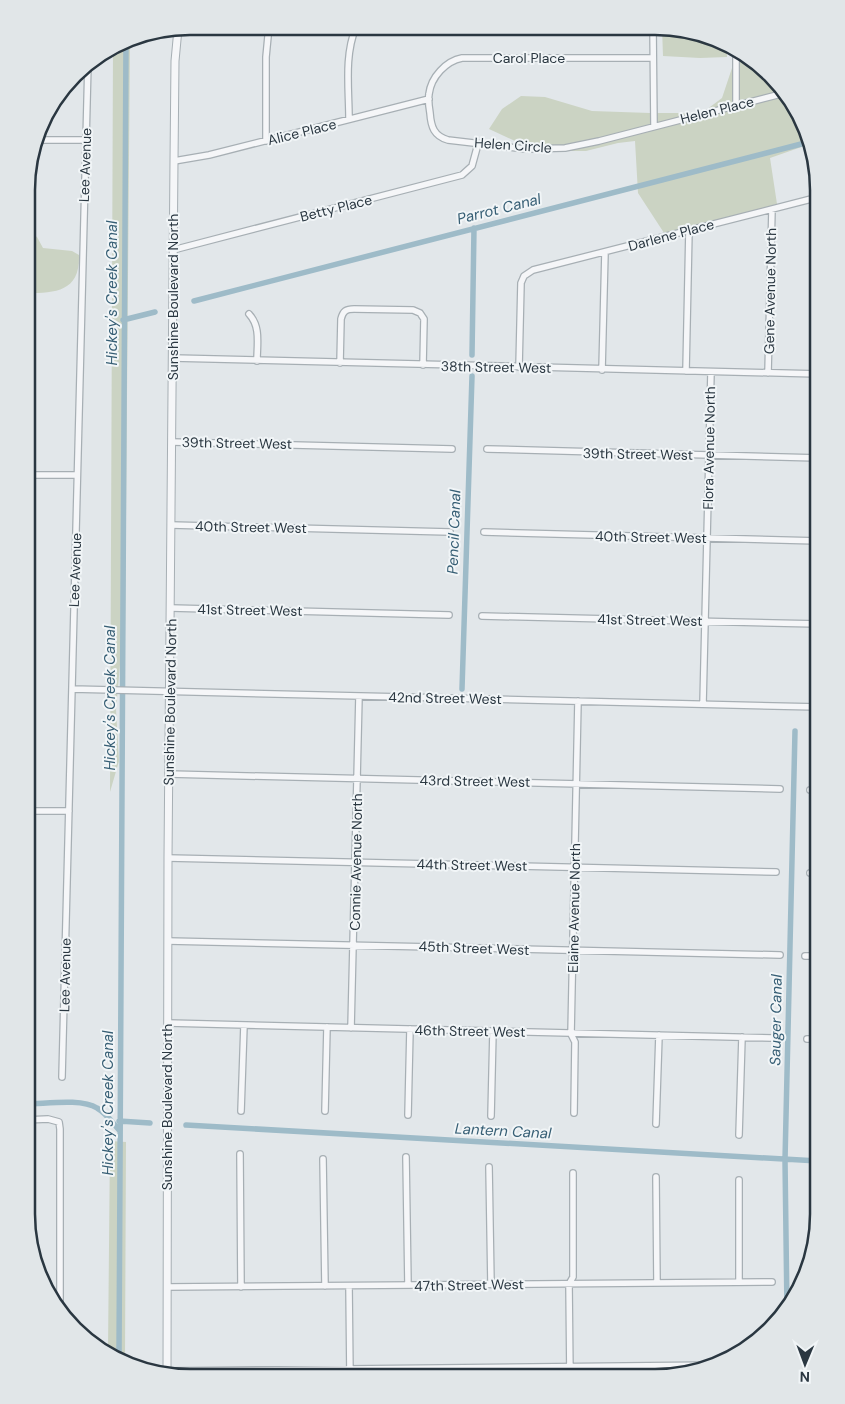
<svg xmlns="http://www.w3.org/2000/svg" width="845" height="1404" font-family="'DM Sans',sans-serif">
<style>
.green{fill:#cbd3c3}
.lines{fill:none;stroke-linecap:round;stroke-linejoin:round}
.canal{stroke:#9ebbc8;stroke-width:5.5}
.minor-casing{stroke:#a7afb4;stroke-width:8}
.tertiary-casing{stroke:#a7afb4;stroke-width:9}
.minor{stroke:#f5f6f8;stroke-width:5.5}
.tertiary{stroke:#f5f6f8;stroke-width:7}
.labels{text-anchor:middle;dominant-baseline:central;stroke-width:4;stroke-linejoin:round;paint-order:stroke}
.street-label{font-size:14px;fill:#2a3741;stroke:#f1f5f7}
.water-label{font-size:15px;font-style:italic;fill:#365e74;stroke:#f1f5f7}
.rim{fill:none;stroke:#2a3741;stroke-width:2.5}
</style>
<rect width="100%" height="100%" fill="#e2e7ea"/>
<path class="green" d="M 662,28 L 677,28 L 727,49 L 727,57 L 700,58 L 663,56 Z
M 130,38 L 125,637 L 122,642 L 116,710 L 119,761 L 110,792 L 113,48 Z
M 742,55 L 755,60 L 806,128 L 810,144 L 770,158 L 777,204 L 666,236 L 638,193 L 635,141 L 618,143 L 586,151 L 537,151 L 489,129 L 502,109 L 521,96 L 545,97 L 592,111 L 650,113 L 702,113 L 722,98 L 732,68 Z
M 28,231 L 37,237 L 43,248 L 72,251 L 79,255 C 80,291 57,293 27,293 Z
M 110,1141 L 126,1142 L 125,1358 L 108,1351 Z"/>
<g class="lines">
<path class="canal" d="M 194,301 L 809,142
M 123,320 L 155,312
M 472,355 L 474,228
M 462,689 L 472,376
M 26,1104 C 45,1104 81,1098 97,1108 C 106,1113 112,1122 119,1130
M 119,1121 L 150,1123
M 186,1125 L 818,1161
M 787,1310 L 785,1160 L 795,731
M 119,1356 L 126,40"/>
<defs>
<path id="minor" d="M 653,28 L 654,126
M 736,52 L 736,105
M 653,58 L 462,58 C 446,61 431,77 429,94 C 428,100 429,107 430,113 C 431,127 434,136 448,140 L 526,149 L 565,148 L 599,141 L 781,94
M 349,119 C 349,89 344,56 356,27
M 36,140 L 86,140
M 266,141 L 266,57 L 269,26
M 174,161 L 209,155 L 429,99
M 173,250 L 462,175 L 472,166 L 478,144
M 249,314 C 261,327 257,344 257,361
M 173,358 L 819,374
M 340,363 L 341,319 C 343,311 346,309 354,309 L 413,310 L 420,313 L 424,319 L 423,365
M 519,367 L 521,283 L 524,276 L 533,270 L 819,197
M 602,370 L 605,252
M 686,371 L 689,230
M 768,373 L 772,209
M 172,442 L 452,449
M 487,449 L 819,458
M 27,475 L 77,475
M 171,525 L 450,532
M 484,532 L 819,541
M 171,608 L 449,615
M 482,616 L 819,624
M 72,689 L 819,707
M 703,704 L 711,372
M 169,774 L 780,789
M 810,790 L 819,790
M 27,811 L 69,811
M 168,858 L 776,872
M 810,873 L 819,873
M 168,941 L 780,955
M 805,956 L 818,956
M 168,1023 L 772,1038
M 351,1028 L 359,696
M 807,1039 L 818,1039
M 62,1077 L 88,63
M 241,1111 L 244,1025
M 325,1111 L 327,1027
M 574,1113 L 575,1042 L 571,1034 L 578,701
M 408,1115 L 410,1029
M 491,1116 L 493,1031
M 26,1120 L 48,1119 L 59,1122 L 60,1129 L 60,1304
M 656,1124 L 659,1035
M 739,1135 L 742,1037
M 240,1154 L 241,1287
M 406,1157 L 408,1285
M 323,1159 L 325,1286
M 489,1167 L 491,1284
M 656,1177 L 657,1283
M 739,1180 L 739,1282
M 349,1286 L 350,1377
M 167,1287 L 772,1282
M 167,1371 L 718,1365
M 570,1378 L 569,1284 L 573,1277 L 573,1173"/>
<path id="tertiary" d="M 167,1376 L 168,858 L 174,161 L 175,61 L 178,29"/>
</defs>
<use href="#minor" class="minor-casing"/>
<use href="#tertiary" class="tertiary-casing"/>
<use href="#minor" class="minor"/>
<use href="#tertiary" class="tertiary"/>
</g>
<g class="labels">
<g class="street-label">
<text x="529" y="58">Carol Place</text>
<text transform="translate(717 110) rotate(-14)">Helen Place</text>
<text transform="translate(302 132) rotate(-14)">Alice Place</text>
<text transform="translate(513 145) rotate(4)">Helen Circle</text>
<text transform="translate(85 165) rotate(-88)">Lee Avenue</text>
<text transform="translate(336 208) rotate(-14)">Betty Place</text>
<text transform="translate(671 235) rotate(-15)">Darlene Place</text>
<text transform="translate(770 291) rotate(-89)">Gene Avenue North</text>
<text transform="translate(173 297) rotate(-90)">Sunshine Boulevard North</text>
<text transform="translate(496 367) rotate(1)">38th Street West</text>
<text transform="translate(237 443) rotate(1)">39th Street West</text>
<text transform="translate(709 448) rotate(-89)">Flora Avenue North</text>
<text transform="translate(638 454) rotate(1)">39th Street West</text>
<text transform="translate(251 527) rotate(1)">40th Street West</text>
<text transform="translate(651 537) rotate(1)">40th Street West</text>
<text transform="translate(75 570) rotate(-88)">Lee Avenue</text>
<text transform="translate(250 610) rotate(1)">41st Street West</text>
<text transform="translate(650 620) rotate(1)">41st Street West</text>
<text transform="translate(445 698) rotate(1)">42nd Street West</text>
<text transform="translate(170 702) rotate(-89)">Sunshine Boulevard North</text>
<text transform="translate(475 781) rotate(1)">43rd Street West</text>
<text transform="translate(356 862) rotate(-89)">Connie Avenue North</text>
<text transform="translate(472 865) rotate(1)">44th Street West</text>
<text transform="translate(574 908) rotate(-89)">Elaine Avenue North</text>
<text transform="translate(474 948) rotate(2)">45th Street West</text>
<text transform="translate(65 975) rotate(-89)">Lee Avenue</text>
<text transform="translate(470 1031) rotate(1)">46th Street West</text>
<text transform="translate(167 1107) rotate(-90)">Sunshine Boulevard North</text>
<text transform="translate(469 1285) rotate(-1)">47th Street West</text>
</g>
<g class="water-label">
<text transform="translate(499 209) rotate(-14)">Parrot Canal</text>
<text transform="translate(112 293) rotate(-90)">Hickey's Creek Canal</text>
<text transform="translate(454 532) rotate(-88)">Pencil Canal</text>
<text transform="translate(110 698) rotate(-90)">Hickey's Creek Canal</text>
<text transform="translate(776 1020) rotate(-89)">Sauger Canal</text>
<text transform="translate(108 1103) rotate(-90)">Hickey's Creek Canal</text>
<text transform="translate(503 1131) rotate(3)">Lantern Canal</text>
</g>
</g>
<path d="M0 0H845V1404H0ZM190 35H655A155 155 0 0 1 810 190V1214A155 155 0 0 1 655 1369H190A155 155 0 0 1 35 1214V190A155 155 0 0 1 190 35Z" fill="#e1e6e8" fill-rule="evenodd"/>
<path class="rim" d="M190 35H655A155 155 0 0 1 810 190V1214A155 155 0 0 1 655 1369H190A155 155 0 0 1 35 1214V190A155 155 0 0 1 190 35Z"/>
<g transform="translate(805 1364) rotate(181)" stroke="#f1f5f7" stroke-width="4" paint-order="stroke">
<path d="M0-4L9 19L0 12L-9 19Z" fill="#2a3741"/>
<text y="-8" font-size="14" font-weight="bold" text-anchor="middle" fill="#2a3741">N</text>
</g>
</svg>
